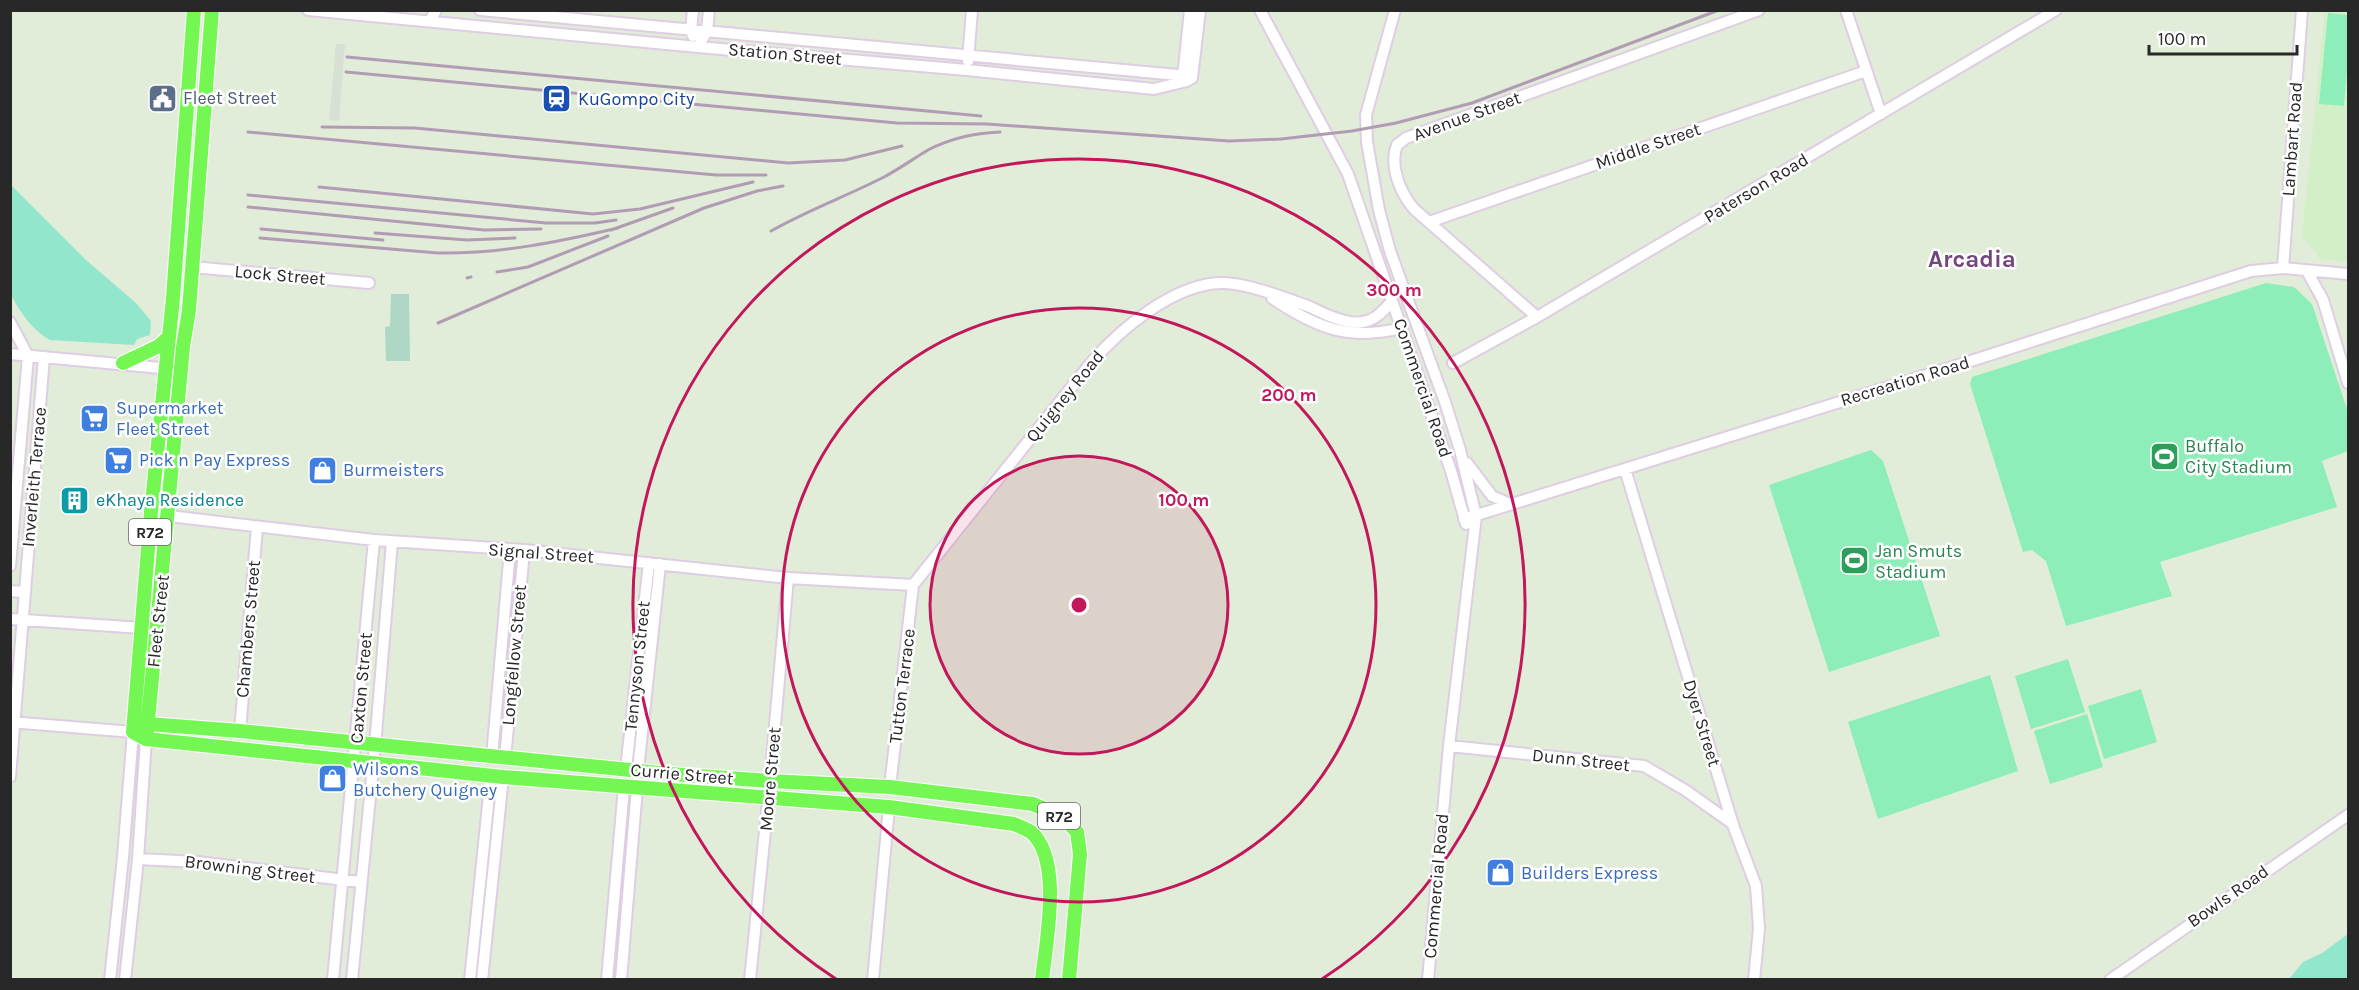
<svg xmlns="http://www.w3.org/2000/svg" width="2359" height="990" font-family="Karla,sans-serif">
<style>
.education{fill:#d3efc7}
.green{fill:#92e6cc}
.cemetery{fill:#afd7c5}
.pitch{fill:#8deeb9}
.plaza{fill:#d8e0d4}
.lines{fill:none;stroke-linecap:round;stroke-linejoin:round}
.minor-casing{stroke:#dfcee3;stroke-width:14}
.major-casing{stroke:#fff;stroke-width:16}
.minor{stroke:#fff;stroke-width:10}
.major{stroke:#74f753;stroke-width:14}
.rail{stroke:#b19cb4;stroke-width:3}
.ring{fill:none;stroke:#c2185b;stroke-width:3}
.labels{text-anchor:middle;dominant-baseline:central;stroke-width:5;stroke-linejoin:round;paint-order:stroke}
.shield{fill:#fff;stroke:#686868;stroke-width:1.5}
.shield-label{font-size:16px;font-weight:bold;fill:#282828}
.street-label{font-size:18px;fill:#282828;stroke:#fff}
.service-label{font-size:18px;fill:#4e5e75;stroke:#fff;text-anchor:start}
.transit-label{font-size:18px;fill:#164399;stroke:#fff;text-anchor:start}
.shop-label{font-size:18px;fill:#366cbe;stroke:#fff;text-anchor:start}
.leisure-label{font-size:18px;fill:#27864d;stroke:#fff;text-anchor:start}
.culture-label{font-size:18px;fill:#0d838f;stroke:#fff;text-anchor:start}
.district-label{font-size:24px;font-weight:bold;fill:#73477b;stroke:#fff}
.centre{fill:#c2185b;stroke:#fff;stroke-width:3}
.ring-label{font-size:18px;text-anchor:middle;font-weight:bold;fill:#c2185b;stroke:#fff;stroke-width:5;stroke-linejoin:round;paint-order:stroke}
</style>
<rect width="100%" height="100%" fill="#e1ecd9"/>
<path class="education" d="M 2325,11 L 2348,11 L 2348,262 L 2321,259 L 2302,236 Z"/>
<path class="green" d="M 11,185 L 86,260 L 136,303 L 151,321 L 150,335 L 137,339 L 134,345 L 50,340 C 32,330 20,312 11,295 Z
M 2348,934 L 2348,979 L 2289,979 L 2303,962 L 2322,953 Z"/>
<path class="cemetery" d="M 391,294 L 409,294 L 410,361 L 386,361 L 385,327 L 390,326 Z"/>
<path class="pitch" d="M 2328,13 L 2348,15 L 2348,58 L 2344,106 L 2319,104 Z
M 2266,283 L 2294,287 L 2312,304 L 2348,412 L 2348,451 L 2322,461 L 2337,507 L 2160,562 L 2172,596 L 2066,626 L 2046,561 L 2032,550 L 2023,552 L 1970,384 L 1972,377 Z
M 1871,450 L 1883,461 L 1940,636 L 1829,672 L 1769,485 Z
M 2068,659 L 2085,712 L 2031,729 L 2015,676 Z
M 1990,675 L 2018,771 L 1878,819 L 1848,722 Z
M 2141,689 L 2157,742 L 2104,759 L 2088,706 Z
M 2087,714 L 2103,767 L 2050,784 L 2034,731 Z"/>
<path class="plaza" d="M 336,44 L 345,44 L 339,121 L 329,120 Z"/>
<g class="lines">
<defs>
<path id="minor" d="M 308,10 L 698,47 L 967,70 L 1154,89 L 1187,81 L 1192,78 L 1200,10
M 480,10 L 1178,75 L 1183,73 L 1184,68 L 1190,10
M 693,10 L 691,30 L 693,36
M 1260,10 L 1348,174 L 1451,471 L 1466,524
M 1395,10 L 1366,115 L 1367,142 L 1379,210 L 1390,251 L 1445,402 L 1460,450 L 1476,516 L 1449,746 L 1428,980
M 1846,10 L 1881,114
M 430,21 L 436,10
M 698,47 L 707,31 L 709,10
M 968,61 L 972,10
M 1429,222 L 1866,71
M 192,267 L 369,283
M 2283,268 L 2302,10
M 2307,271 L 2323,300 L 2348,383
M 1272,298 C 1316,328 1349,341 1402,328
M 1537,317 L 1414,209 C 1400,193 1389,165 1397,145 L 1406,138 L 1759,10
M 10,322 L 28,356
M 10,354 L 172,369
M 1453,363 L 1537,317 L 2056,10
M 1467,463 L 1492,496 L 1510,504
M 1625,469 L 1733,825 L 1756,886 L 1759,928 L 1754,980
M 169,516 L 374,540 L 524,550 L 788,578 L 913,585
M 1464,519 L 1949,368 L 2251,271 L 2283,268 L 2348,274
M 10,566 L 28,356
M 913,585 L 1091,363 C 1120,329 1174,284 1221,283 C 1245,282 1288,299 1310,307 C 1325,314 1346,325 1363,322 C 1376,320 1384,310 1392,301
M 10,591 L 24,592
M 10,619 L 142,628
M 10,722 L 133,732 L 123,857 L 110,980
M 240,731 L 257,527
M 1449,746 L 1644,766 L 1685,790 L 1733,824
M 492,757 L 510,550
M 505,759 L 524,550
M 626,769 L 649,563
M 638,770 L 660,564
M 10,777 L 44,357
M 890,787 L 913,585
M 138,859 L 198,862 L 361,882
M 125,980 L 138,859 L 146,739
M 333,980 L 374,540
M 352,980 L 375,746 L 392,542
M 470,980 L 491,776
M 482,980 L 503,777
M 607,980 L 624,787
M 621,980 L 637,788
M 750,980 L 770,781 L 788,578
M 873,980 L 889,807
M 2110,980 L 2348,815"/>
<path id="major" d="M 123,363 L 159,346 L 169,337
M 147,731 L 183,347 L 189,310 L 212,10
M 133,732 L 148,724 L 240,731 L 670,774 L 770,781 L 890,787 L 1033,804 L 1064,818 L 1077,832 L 1080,854 L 1069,980
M 133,732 L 146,739 L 503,777 L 889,807 L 1014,824 C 1019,826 1026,829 1031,832 C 1063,860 1046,941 1042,980
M 133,732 L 151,512 L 173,298 L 194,10"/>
</defs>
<use href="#minor" class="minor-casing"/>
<use href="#major" class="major-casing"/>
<use href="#minor" class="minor"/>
<use href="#major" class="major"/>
<path class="rail" d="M 347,57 L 981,116
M 346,72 L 897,123 L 987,124 L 1229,141 L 1281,139 L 1352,131 L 1396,123 L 1472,103 L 1719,10
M 322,127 L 415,128 L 788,163 L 845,160 L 902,146
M 248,132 L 716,175 L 766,175
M 319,187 L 593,214 L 640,209 L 753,182
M 248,195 L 546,223 L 595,223 L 616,220
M 248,207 L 484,230 L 541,229
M 261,229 L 383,240
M 611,230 L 673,208
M 771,231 C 808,210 847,196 884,177 C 899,169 913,159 928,150 C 949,139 976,133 1000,132
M 375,233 L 467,240 L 515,238
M 260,238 L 438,253 C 499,254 558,242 618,228
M 497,272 L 528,267 L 608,236
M 467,278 L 471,277
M 438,323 L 704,208 L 757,191 L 783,186"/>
</g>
<circle cx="1079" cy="605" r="149" fill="#c2185b" fill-opacity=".12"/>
<g class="ring">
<circle cx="1079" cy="605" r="149"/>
<circle cx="1079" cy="605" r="297"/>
<path d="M836 979A446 446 0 1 1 1322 979"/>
</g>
<defs>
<symbol id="civic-square" viewBox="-11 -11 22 22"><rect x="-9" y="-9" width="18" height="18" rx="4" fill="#5c6f8a" stroke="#fff"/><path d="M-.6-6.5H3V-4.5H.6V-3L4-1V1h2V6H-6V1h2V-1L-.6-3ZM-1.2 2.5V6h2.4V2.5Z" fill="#fff"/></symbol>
<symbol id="station-square" viewBox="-11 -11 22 22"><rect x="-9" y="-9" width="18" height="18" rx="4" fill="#1a4fb4" stroke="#fff"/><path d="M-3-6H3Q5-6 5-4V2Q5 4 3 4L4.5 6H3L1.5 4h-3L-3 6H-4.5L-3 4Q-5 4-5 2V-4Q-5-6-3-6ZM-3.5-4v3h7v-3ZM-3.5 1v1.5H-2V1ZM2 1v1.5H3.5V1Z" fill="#fff"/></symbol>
<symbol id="supermarket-square" viewBox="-11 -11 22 22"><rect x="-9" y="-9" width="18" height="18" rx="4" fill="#3f7fe0" stroke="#fff"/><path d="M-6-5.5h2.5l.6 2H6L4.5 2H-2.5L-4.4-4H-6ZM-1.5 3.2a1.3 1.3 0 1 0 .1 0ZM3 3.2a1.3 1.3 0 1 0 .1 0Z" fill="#fff"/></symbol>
<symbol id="stadium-square" viewBox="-11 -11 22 22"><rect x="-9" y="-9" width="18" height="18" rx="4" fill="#2e9e5b" stroke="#fff"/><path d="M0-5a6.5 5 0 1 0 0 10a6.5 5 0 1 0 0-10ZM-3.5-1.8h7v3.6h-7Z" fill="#fff"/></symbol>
<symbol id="shop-square" viewBox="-11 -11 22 22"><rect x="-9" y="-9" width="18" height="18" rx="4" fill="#3f7fe0" stroke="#fff"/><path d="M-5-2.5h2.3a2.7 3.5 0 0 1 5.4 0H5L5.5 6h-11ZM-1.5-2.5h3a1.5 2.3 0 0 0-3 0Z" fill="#fff"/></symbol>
<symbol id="building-square" viewBox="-11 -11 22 22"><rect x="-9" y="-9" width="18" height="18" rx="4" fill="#0f9aa8" stroke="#fff"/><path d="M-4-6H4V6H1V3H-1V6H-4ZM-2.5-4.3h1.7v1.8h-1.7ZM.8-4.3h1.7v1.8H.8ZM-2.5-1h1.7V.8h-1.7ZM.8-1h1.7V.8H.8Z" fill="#fff"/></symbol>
</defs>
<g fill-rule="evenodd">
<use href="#civic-square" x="146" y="82" width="33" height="33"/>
<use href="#station-square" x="540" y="82" width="33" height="33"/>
<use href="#supermarket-square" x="78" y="402" width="33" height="33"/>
<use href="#stadium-square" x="2148" y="440" width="33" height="33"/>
<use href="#supermarket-square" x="102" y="444" width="33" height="33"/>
<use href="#shop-square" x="306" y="454" width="33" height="33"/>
<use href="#building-square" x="58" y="484" width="33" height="33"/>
<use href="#stadium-square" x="1838" y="544" width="33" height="33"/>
<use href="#shop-square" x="316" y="762" width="33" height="33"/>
<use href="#shop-square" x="1484" y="856" width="33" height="33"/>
</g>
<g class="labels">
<g class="shield">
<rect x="129" y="519" width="42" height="26" rx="4.5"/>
<rect x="1038" y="803" width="42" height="26" rx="4.5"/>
</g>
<g class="shield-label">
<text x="150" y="532">R72</text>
<text x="1059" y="816">R72</text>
</g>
<g class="street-label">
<text transform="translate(785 54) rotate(5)">Station Street</text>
<text transform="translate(1467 116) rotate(-20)">Avenue Street</text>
<text transform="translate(2292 139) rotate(-86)">Lambart Road</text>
<text transform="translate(1648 146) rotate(-19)">Middle Street</text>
<text transform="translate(1756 188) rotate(-31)">Paterson Road</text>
<text transform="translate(280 275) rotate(5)">Lock Street</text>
<text transform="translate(1905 381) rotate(-17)">Recreation Road</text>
<text transform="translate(1423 388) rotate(71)">Commercial Road</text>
<text transform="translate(1065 396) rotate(-51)">Quigney Road</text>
<text transform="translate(34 477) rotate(-85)">Inverleith Terrace</text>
<text transform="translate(541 553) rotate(4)">Signal Street</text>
<text transform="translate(158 621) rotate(-84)">Fleet Street</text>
<text transform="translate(248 629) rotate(-85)">Chambers Street</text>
<text transform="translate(514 655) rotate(-85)">Longfellow Street</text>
<text transform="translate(637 666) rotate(-84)">Tennyson Street</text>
<text transform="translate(902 686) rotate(-83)">Tutton Terrace</text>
<text transform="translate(361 688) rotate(-85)">Caxton Street</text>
<text transform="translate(1702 723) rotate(73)">Dyer Street</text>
<text transform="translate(1581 760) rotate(6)">Dunn Street</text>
<text transform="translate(682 774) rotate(5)">Currie Street</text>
<text transform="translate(770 779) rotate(-85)">Moore Street</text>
<text transform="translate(250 869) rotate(7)">Browning Street</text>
<text transform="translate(1436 886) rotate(-85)">Commercial Road</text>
<text transform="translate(2228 896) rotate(-35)">Bowls Road</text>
</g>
<g class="service-label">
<text x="183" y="98">Fleet Street</text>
</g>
<g class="transit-label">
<text x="578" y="99">KuGompo City</text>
</g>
<g class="shop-label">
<text x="116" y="408">Supermarket<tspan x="116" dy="21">Fleet Street</tspan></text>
<text x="139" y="460">Pick n Pay Express</text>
<text x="343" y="470">Burmeisters</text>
<text x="353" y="769">Wilsons<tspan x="353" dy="21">Butchery Quigney</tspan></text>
<text x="1521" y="873">Builders Express</text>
</g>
<g class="leisure-label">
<text x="2185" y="446">Buffalo<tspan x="2185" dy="21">City Stadium</tspan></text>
<text x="1875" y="551">Jan Smuts<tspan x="1875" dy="21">Stadium</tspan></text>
</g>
<g class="culture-label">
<text x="96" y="500">eKhaya Residence</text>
</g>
<g class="district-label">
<text x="1972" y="259">Arcadia</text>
</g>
</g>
<circle cx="1079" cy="605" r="9" class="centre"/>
<g class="ring-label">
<text x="1394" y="296">300 m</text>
<text x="1289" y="401">200 m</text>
<text x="1184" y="506">100 m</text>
</g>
<rect width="2359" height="990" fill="none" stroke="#282828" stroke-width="24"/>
<path d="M2149 45v9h148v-9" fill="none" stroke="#282828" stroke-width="3"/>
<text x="2158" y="45" font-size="18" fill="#282828" stroke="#ffffff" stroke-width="4.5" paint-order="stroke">100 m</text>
</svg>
